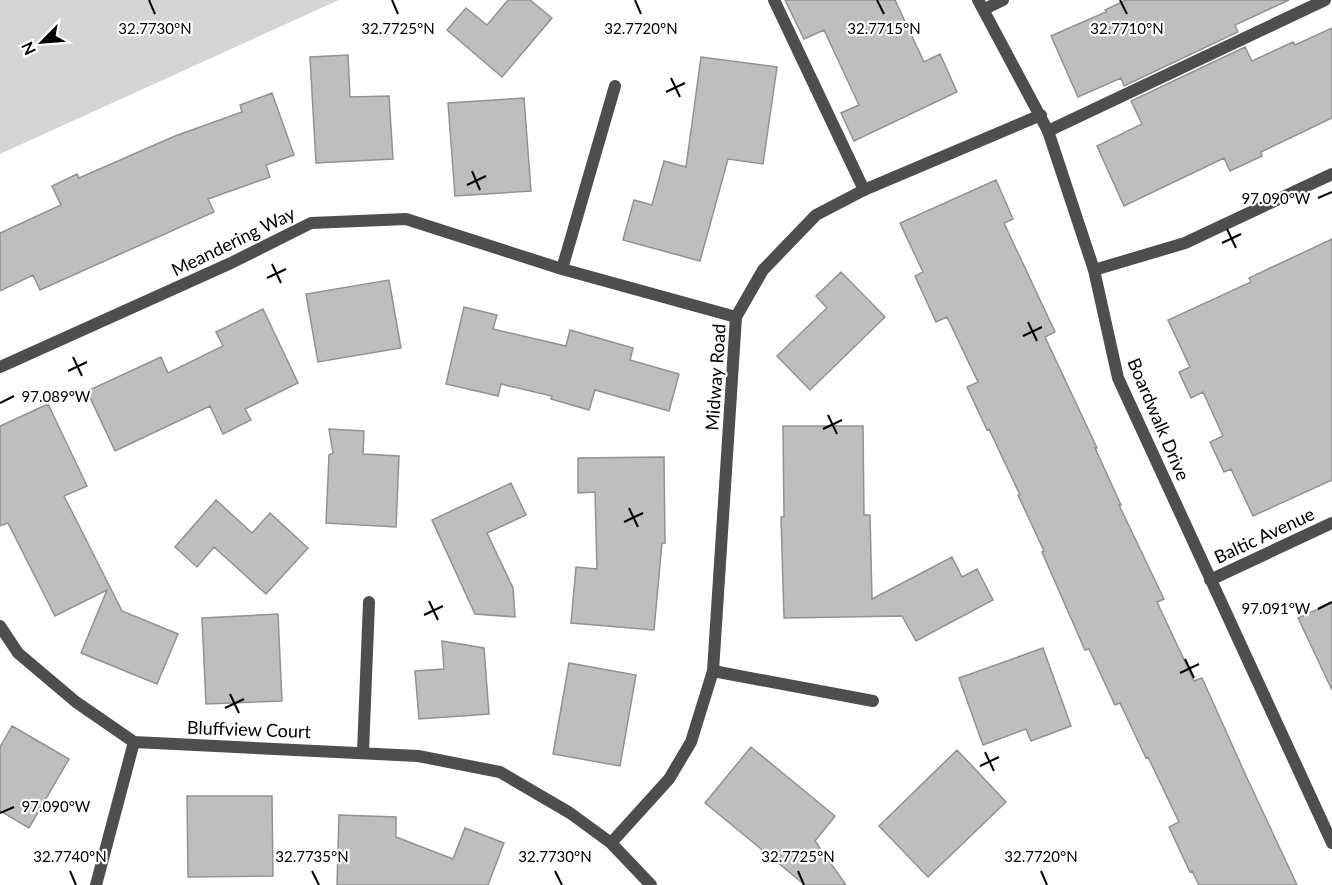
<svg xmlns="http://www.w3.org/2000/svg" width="1332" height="885" font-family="Lato,sans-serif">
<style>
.green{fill:#d5d5d5}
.building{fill:#bebebe;stroke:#929292;stroke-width:1.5}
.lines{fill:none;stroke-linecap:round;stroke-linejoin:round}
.lane{stroke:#4e4e4e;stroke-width:12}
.street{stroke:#4e4e4e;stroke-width:12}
.ticks{fill:none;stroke:#000;stroke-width:2}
.labels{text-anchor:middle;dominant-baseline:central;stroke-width:4.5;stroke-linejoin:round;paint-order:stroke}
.street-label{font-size:18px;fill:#000;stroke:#fff}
.ticks-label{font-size:15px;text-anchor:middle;fill:#000;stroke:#fff;stroke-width:4.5;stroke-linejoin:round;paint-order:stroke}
</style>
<rect width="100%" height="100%" fill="#fff"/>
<path class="green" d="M 0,0 L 339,0 L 0,154 Z"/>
<path class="building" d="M 508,0 L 530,0 L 552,18 L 502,77 L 447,30 L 466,8 L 487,25 Z
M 785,0 L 895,0 L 924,62 L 940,54 L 957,92 L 854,141 L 841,113 L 859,105 L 824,30 L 804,39 Z
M 1126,0 L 1289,0 L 1235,25 L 1238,32 L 1124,86 L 1121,78 L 1078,97 L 1051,36 L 1106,12 L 1105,10 Z
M 1332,28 L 1332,118 L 1261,152 L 1262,156 L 1230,171 L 1224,158 L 1124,206 L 1097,146 L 1142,124 L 1131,101 L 1245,47 L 1252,61 L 1293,42 L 1295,45 Z
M 348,55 L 350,97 L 389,96 L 393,159 L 316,163 L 310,57 Z
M 701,57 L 777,67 L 763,164 L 728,159 L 700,261 L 623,240 L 634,200 L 652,205 L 664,161 L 686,167 Z
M 272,93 L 294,155 L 266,165 L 270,177 L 208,199 L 214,212 L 40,290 L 33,275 L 0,291 L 0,233 L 61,205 L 52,186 L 77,174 L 79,178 L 175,136 L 242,112 L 240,105 Z
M 524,98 L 531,191 L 455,196 L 448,103 Z
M 996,180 L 1013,219 L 1004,223 L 1055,332 L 1045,337 L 1097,448 L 1095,448 L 1121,505 L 1119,505 L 1164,599 L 1157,602 L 1194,681 L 1202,678 L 1247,778 L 1297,885 L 1199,885 L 1192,871 L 1190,872 L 1169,827 L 1179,822 L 1148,757 L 1146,758 L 1120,703 L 1115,705 L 1089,649 L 1085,650 L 1042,552 L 1044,551 L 1018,495 L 1020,495 L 989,429 L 987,430 L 967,387 L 978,382 L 947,317 L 936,322 L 915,276 L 923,272 L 900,223 Z
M 1332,239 L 1332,480 L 1253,516 L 1231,469 L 1224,472 L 1210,442 L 1223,436 L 1203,392 L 1191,398 L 1179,372 L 1190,367 L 1168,320 L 1251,282 L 1249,278 Z
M 841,272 L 885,317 L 810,390 L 777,356 L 827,308 L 816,296 Z
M 389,280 L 401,348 L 318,362 L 306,294 Z
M 464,307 L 497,315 L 493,329 L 566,346 L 570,330 L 633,348 L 630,360 L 679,374 L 669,411 L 595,390 L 589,410 L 551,399 L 552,396 L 501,384 L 498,396 L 446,384 Z
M 263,309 L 298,383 L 245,409 L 251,420 L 223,434 L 210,406 L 115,451 L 87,391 L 161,357 L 168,373 L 223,346 L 216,332 Z
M 48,404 L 87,486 L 64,496 L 122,611 L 178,634 L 157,684 L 81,653 L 107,590 L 55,616 L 8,523 L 0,526 L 0,426 Z
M 783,426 L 863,426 L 864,515 L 870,515 L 872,599 L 952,557 L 962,577 L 977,569 L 993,600 L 916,641 L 902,616 L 784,618 L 781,517 L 784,517 Z
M 329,429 L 364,431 L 363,454 L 399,456 L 396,527 L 326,523 L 329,455 L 333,453 Z
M 664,457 L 665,543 L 662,543 L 654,630 L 571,623 L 576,567 L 597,569 L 595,492 L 578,493 L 578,458 Z
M 511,483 L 526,515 L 487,533 L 513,588 L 515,617 L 475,614 L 432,520 Z
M 216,500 L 252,533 L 270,513 L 308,548 L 266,594 L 214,547 L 197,567 L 175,547 Z
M 1332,603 L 1332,690 L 1298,618 Z
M 278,614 L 282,701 L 206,704 L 202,618 Z
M 442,641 L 484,648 L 489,714 L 419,719 L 415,671 L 444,669 Z
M 1043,648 L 1071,726 L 1031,741 L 1026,729 L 983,745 L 959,678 Z
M 569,663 L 636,675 L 620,766 L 553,754 Z
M 12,726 L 69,759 L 29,828 L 0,811 L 0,747 Z
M 751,747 L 835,816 L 815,841 L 846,885 L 805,885 L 705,803 Z
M 957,750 L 1006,802 L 928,877 L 879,826 Z
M 187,796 L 272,796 L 273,876 L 188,877 Z
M 339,815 L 396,817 L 396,837 L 453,859 L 465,828 L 504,843 L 488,885 L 337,885 Z"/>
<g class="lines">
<path class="lane" d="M 774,0 L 864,190
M 1048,131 L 1325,0"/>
<path class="street" d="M 978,0 L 1048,131 L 1094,270 L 1118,378 L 1332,843
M 985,9 L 1003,0
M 562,269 L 615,86
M 1094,270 L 1185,243 L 1332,174
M 0,367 L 231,263 L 311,223 L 406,219 L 562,269 L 736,317
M 1210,580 L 1332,523
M 0,626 L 18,653 L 76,702 L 134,742 L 418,756 L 500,772 L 570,813 L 611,843 L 651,885
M 713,671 L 873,701
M 363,752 L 369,602
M 611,843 L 669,779 L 691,742 L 713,671 L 736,317 L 763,270 L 816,215 L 864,190 L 1041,115
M 96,885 L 134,742"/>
</g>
<path class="ticks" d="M 149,0 L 155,14M 392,0 L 398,14M 635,0 L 641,14M 877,0 L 884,14M 1120,0 L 1127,14M 671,78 L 680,97M 666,92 L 685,83M 472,171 L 480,190M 467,185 L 486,176M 1318,198 L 1332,192M 1227,229 L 1236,248M 1222,243 L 1241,234M 272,264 L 281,283M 267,278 L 286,269M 1028,322 L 1037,341M 1023,336 L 1042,327M 73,357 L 82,376M 68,371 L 87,362M 0,403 L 14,396M 828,415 L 837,434M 823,429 L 842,420M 629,508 L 638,527M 624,522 L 643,513M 429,601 L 438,620M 1318,609 L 1332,602M 424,615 L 443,606M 1185,659 L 1194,678M 1180,673 L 1199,664M 230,694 L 239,713M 225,708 L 244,699M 985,752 L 994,771M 980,766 L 999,757M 0,813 L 14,807M 70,871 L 76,885M 312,871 L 319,885M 555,871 L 562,885M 798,871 L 804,885M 1041,871 L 1047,885"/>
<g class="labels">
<g class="street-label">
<text transform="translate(233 241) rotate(-26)">Meandering Way</text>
<text transform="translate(715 377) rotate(-86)">Midway Road</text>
<text transform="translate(1159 419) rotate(67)">Boardwalk Drive</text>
<text transform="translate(1264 535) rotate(-25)">Baltic Avenue</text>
<text transform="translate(249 729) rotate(2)">Bluffview Court</text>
</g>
</g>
<g class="ticks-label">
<text x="641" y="34">32.7720°N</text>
<text x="884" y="34">32.7715°N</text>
<text x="155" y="34">32.7730°N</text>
<text x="398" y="34">32.7725°N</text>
<text x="1127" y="34">32.7710°N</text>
<text x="1276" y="204">97.090°W</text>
<text x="56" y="402">97.089°W</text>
<text x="1276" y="614">97.091°W</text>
<text x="56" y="812">97.090°W</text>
<text x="70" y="862">32.7740°N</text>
<text x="312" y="862">32.7735°N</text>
<text x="555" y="862">32.7730°N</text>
<text x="798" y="862">32.7725°N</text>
<text x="1041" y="862">32.7720°N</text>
</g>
<g transform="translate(42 42) rotate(245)" stroke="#ffffff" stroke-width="4.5" paint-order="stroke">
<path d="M0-4.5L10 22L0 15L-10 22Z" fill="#000000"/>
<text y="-9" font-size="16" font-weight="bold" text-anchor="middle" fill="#000000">N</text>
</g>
</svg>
